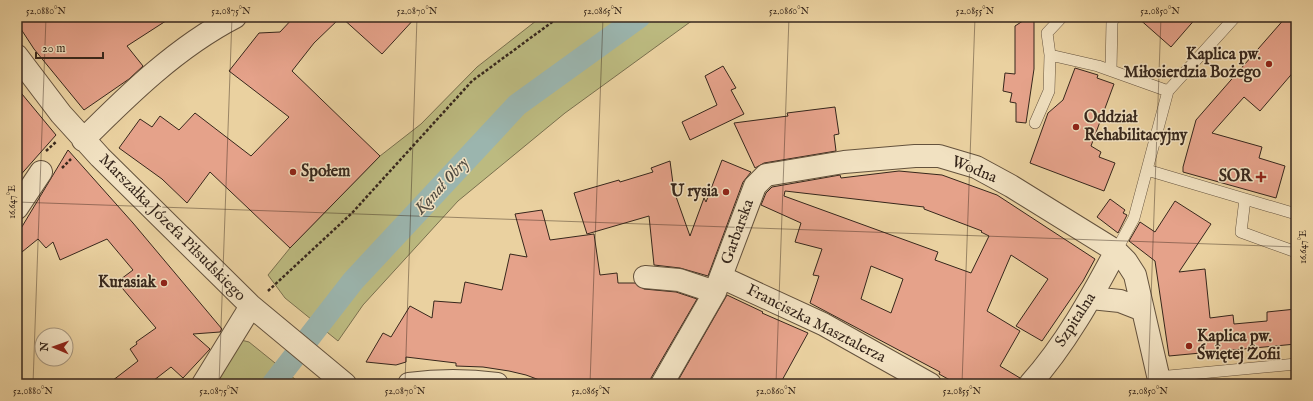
<svg xmlns="http://www.w3.org/2000/svg" width="1313" height="401" font-family="'IM FELL English',serif">
<style>
.green{fill:#bcba80;stroke:#7a704e}
.lines{fill:none;stroke-linecap:round;stroke-linejoin:round}
.canal{stroke:#9bb5ae;stroke-width:23}
.building{fill:#e5a28a;stroke:#37271c;fill-rule:evenodd}
.lane-casing{stroke:#64523d;stroke-width:12}
.street-casing{stroke:#64523d;stroke-width:24}
.path{stroke:#37271c;stroke-width:2.5;stroke-dasharray:3 2;stroke-linecap:butt}
.lane{stroke:#f1e1c1;stroke-width:11}
.street{stroke:#f1e1c1;stroke-width:22}
.ticks{fill:none;stroke:#37271c;stroke-width:1;stroke-opacity:0.45}
.poi-dot{fill:#8f2418;stroke:#f1e1c1;stroke-width:1.5}
.labels{text-anchor:middle;dominant-baseline:central;stroke-width:3;stroke-linejoin:round;paint-order:stroke}
.poi-label{font-size:16px;font-weight:bold;fill:#37271c;stroke:#f1e1c1;text-anchor:end}
.street-label{font-size:16px;fill:#37271c;stroke:#f1e1c1}
.water-label{font-size:17px;font-style:italic;fill:#504a40;stroke:#f1e1c1}
.neatline{fill:none;stroke:#37271c;stroke-width:1.5}
.ticks-label{font-size:10px;text-anchor:middle;fill:#37271c}
</style>
<rect width="100%" height="100%" fill="#ead1a0"/>
<filter id="stains"><feTurbulence type="fractalNoise" baseFrequency=".005" numOctaves="4"/><feColorMatrix values="0 0 0 0 .2 0 0 0 0 .09 0 0 0 0 .02 0 0 0 .5 -.17"/></filter>
<radialGradient id="worn" r=".72"><stop offset=".6" stop-color="#630" stop-opacity="0"/><stop offset="1" stop-color="#630" stop-opacity=".3"/></radialGradient>
<path class="green" d="M 541,17 L 697,17 L 565,113 L 458,201 L 363,305 L 338,341 L 285,298 L 268,275 L 290,248 L 380,156 L 421,124 L 477,67 Z
M 241,340 L 249,342 L 301,384 L 217,384 Z"/>
<g class="lines">
<path class="canal" d="M 273,384 L 353,281 L 517,105 L 639,17"/>
</g>
<path class="building" d="M 17,17 L 172,17 L 127,46 L 143,66 L 129,79 L 84,110 L 34,49 L 17,23 Z
M 294,17 L 416,17 L 382,54 L 341,17 L 314,43 L 292,71 L 380,156 L 290,248 L 210,172 L 187,203 L 162,179 L 119,148 L 140,119 L 152,127 L 160,116 L 179,130 L 195,113 L 251,156 L 289,117 L 229,71 L 259,33 L 280,32 Z
M 1029,17 L 1034,17 L 1034,69 L 1026,123 L 1016,122 L 1016,103 L 1010,102 L 1012,93 L 1003,91 L 1005,73 L 1015,74 L 1015,26 Z
M 1137,17 L 1197,17 L 1171,47 Z
M 1286,17 L 1296,17 L 1296,69 L 1260,111 L 1244,97 L 1212,133 L 1262,147 L 1259,158 L 1285,166 L 1276,198 L 1183,172 L 1183,167 L 1196,120 Z
M 723,66 L 736,88 L 731,90 L 744,114 L 690,140 L 682,122 L 717,105 L 705,76 Z
M 1075,68 L 1098,75 L 1097,78 L 1114,84 L 1091,146 L 1101,152 L 1099,157 L 1115,163 L 1104,191 L 1030,163 L 1048,113 L 1063,100 Z
M 17,88 L 56,135 L 17,179 Z
M 835,107 L 839,134 L 834,135 L 836,151 L 764,163 L 755,168 L 734,123 L 788,116 L 787,113 Z
M 68,150 L 133,223 L 222,329 L 220,332 L 193,334 L 210,349 L 183,378 L 171,367 L 149,384 L 108,384 L 138,361 L 130,349 L 137,344 L 136,342 L 156,328 L 117,282 L 133,270 L 107,239 L 60,260 L 53,242 L 46,248 L 38,239 L 17,256 L 17,235 Z
M 722,160 L 751,172 L 743,182 L 708,276 L 680,268 L 654,265 L 649,216 L 587,234 L 574,193 L 619,180 L 620,182 L 653,172 L 651,168 L 670,161 L 674,191 L 690,236 L 704,198 L 706,202 Z
M 899,171 L 942,175 L 997,195 L 1095,259 L 1083,281 L 1042,341 L 1016,326 L 1048,279 L 1011,255 L 987,311 L 1020,331 L 1000,366 L 1020,378 L 1018,384 L 957,384 L 939,374 L 940,372 L 810,303 L 819,276 L 813,275 L 822,249 L 795,242 L 801,223 L 761,205 L 766,193 L 772,187 L 840,175 L 841,178 ZM 785,191 L 924,207 L 924,209 L 982,231 L 981,232 L 989,236 L 971,273 L 935,260 L 938,252 L 784,196 ZM 871,266 L 903,279 L 891,313 L 861,299 Z
M 1110,199 L 1125,210 L 1123,213 L 1127,215 L 1118,233 L 1097,217 Z
M 1175,201 L 1211,224 L 1179,272 L 1205,269 L 1210,318 L 1233,315 L 1234,324 L 1267,321 L 1267,312 L 1296,309 L 1296,344 L 1169,356 L 1155,261 L 1129,241 L 1140,222 L 1155,232 Z
M 542,210 L 550,240 L 594,234 L 600,275 L 617,273 L 618,283 L 635,283 L 644,289 L 676,292 L 697,299 L 651,378 L 650,384 L 550,384 L 526,375 L 509,371 L 483,367 L 456,366 L 456,363 L 406,357 L 406,362 L 396,365 L 366,362 L 383,333 L 391,337 L 410,306 L 432,318 L 434,301 L 461,303 L 465,282 L 502,290 L 510,254 L 527,257 L 515,214 Z
M 727,295 L 763,312 L 762,313 L 808,333 L 780,384 L 676,384 Z"/>
<g class="lines">
<defs>
<path id="lane" d="M 1050,55 L 1098,66 L 1168,91
M 1111,70 L 1112,21 L 1116,17
M 1035,123 L 1049,91 L 1050,55 L 1047,33 L 1062,17
M 1147,170 L 1296,214
M 1245,199 L 1241,232 L 1296,252
M 1116,251 L 1134,218 L 1168,91 L 1235,17
M 1158,377 L 1296,364"/>
<path id="street" d="M 17,56 L 61,114 L 100,157 L 251,306 L 345,384
M 83,140 C 129,94 177,47 235,17
M 17,208 L 41,172
M 645,277 L 679,280 L 715,292
M 721,277 L 823,324 L 930,384
M 1091,298 L 1120,301 L 1143,310
M 203,384 L 251,306
M 409,384 C 439,380 467,380 497,384
M 662,384 L 715,292 L 755,186 L 766,175 L 844,162 L 915,156 L 939,156 L 976,167 L 1011,186 L 1116,251 L 1126,261 L 1135,275 L 1160,384
M 1030,384 C 1065,345 1091,298 1116,251"/>
</defs>
<use href="#lane" class="lane-casing"/>
<use href="#street" class="street-casing"/>
<path class="path" d="M 46,151 L 57,141
M 62,168 L 71,159
M 268,291 L 352,213 L 472,81 L 559,17"/>
<use href="#lane" class="lane"/>
<use href="#street" class="street"/>
</g>
<path class="ticks" d="M 1268,17 L 1296,18M 17,202 L 1296,247M 33,384 L 46,17M 219,384 L 232,17M 405,384 L 417,17M 590,384 L 603,17M 776,384 L 789,17M 962,384 L 975,17M 1148,384 L 1161,17"/>
<g class="poi-dot">
<circle cx="1269" cy="64" r="4"/>
<circle cx="1076" cy="127" r="4"/>
<circle cx="293" cy="172" r="4"/>
<path d="M1259 171h4v4h4v4h-4v4h-4v-4h-4v-4h4z"/>
<circle cx="726" cy="192" r="4"/>
<circle cx="164" cy="283" r="4"/>
<circle cx="1189" cy="346" r="4"/>
</g>
<g class="labels">
<g class="poi-label">
<text x="1261" y="55">Kaplica pw.<tspan x="1261" dy="18">Miłosierdzia Bożego</tspan></text>
<text x="1084" y="118" text-anchor="start">Oddział<tspan x="1084" dy="18">Rehabilitacyjny</tspan></text>
<text x="301" y="172" text-anchor="start">Społem</text>
<text x="1252" y="177">SOR</text>
<text x="718" y="192">U rysia</text>
<text x="156" y="283">Kurasiak</text>
<text x="1197" y="337" text-anchor="start">Kaplica pw.<tspan x="1197" dy="18">Świętej Zofii</tspan></text>
</g>
<g class="street-label">
<text transform="translate(974 170) rotate(22)">Wodna</text>
<text transform="translate(172 228) rotate(45)">Marszałka Józefa Piłsudskiego</text>
<text transform="translate(738 232) rotate(-70)">Garbarska</text>
<text transform="translate(1076 320) rotate(-57)">Szpitalna</text>
<text transform="translate(816 324) rotate(27)">Franciszka Masztalerza</text>
</g>
<g class="water-label">
<text transform="translate(442 186) rotate(-47)">Kanał Obry</text>
</g>
</g>
<rect width="1313" height="401" fill="none" stroke="#ead1a0" stroke-width="44"/>
<g transform="translate(54 347) rotate(272)"><circle r="19" fill="#f1e1c1" stroke="#a7977f"/>
<path d="M0-3L7 15L0 10L-7 15Z" fill="#8f2418"/>
<text y="-6" font-size="11" font-weight="bold" text-anchor="middle" fill="#37271c">N</text>
</g>
<path d="M36 52v6h67v-6" fill="none" stroke="#37271c" stroke-width="2"/>
<text x="42" y="52" font-size="12" fill="#37271c" stroke="#f1e1c1" stroke-width="3" paint-order="stroke">20 m</text>
<rect x="22" y="22" width="1269" height="357" class="neatline"/>
<g class="ticks-label">
<text x="46" y="14">52.0880°N</text>
<text x="231" y="14">52.0875°N</text>
<text x="417" y="14">52.0870°N</text>
<text x="603" y="14">52.0865°N</text>
<text x="789" y="14">52.0860°N</text>
<text x="975" y="14">52.0855°N</text>
<text x="1160" y="14">52.0850°N</text>
<text transform="translate(11 202) rotate(-90)" y="4">16.647°E</text>
<text transform="translate(1302 247) rotate(-90)" y="4">16.647°E</text>
<text x="33" y="394">52.0880°N</text>
<text x="219" y="394">52.0875°N</text>
<text x="405" y="394">52.0870°N</text>
<text x="591" y="394">52.0865°N</text>
<text x="776" y="394">52.0860°N</text>
<text x="962" y="394">52.0855°N</text>
<text x="1148" y="394">52.0850°N</text>
</g>
<rect width="100%" height="100%" filter="url(#stains)"/>
<rect width="100%" height="100%" fill="url(#worn)"/>
</svg>
